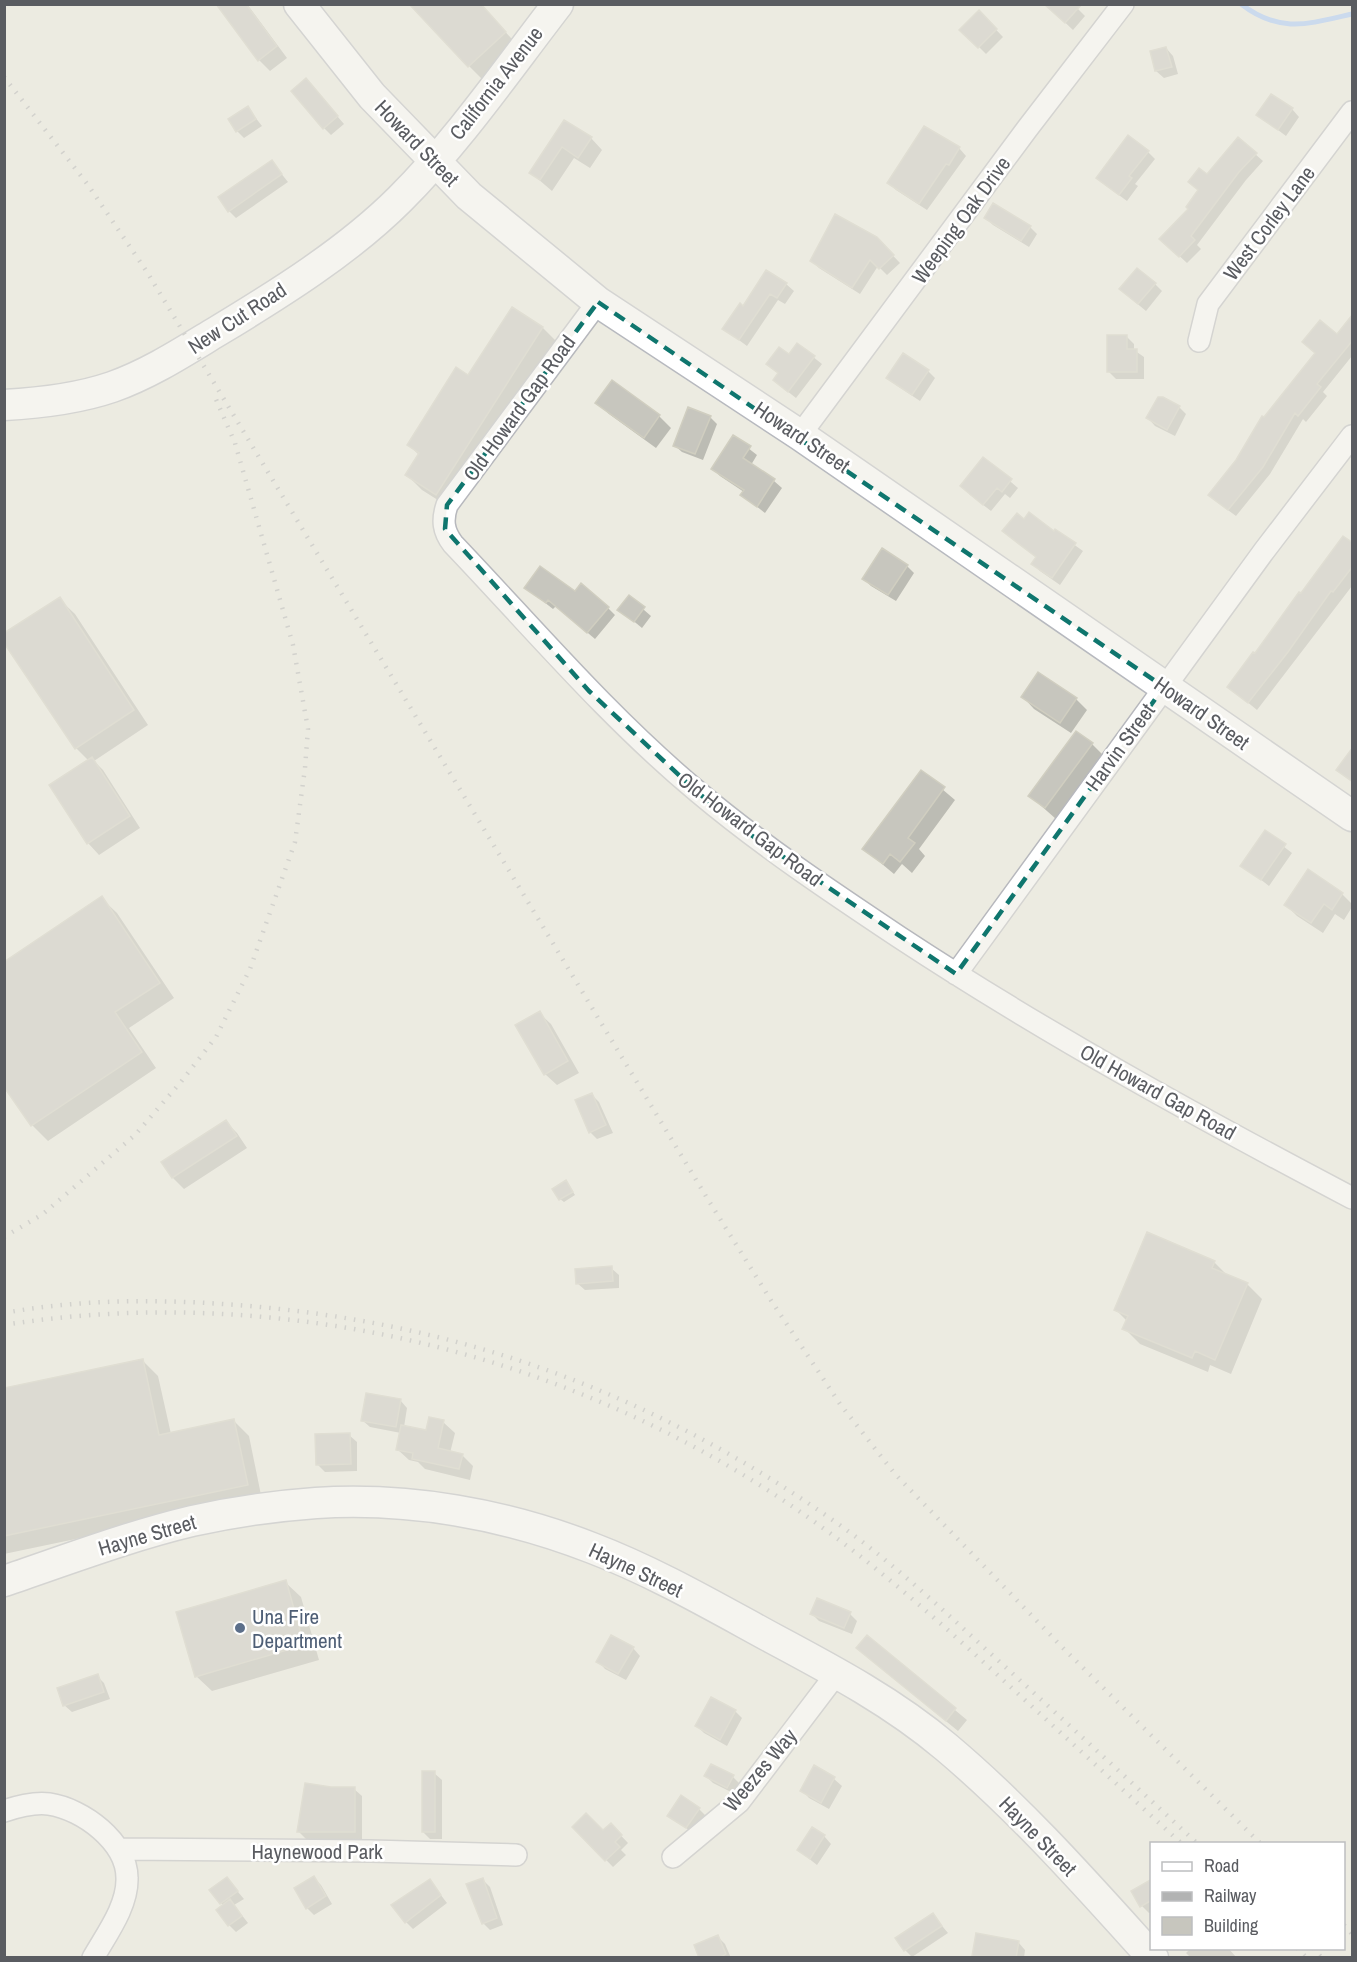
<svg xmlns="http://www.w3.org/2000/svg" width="1357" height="1962" font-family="'Archivo Narrow',sans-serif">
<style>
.shadow{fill:#0003}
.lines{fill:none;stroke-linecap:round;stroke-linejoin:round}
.stream{stroke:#a2c5fb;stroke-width:5}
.building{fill:#c7c6be;stroke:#d0cec0;stroke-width:1.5}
.street-casing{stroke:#b7b8bd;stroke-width:24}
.secondary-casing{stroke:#b7b9bf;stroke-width:33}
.street{stroke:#fff;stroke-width:21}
.secondary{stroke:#fff;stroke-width:30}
.rail{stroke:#b2b3b3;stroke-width:4.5;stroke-dasharray:1.5 8;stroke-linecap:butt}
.marked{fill:none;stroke:#0f766e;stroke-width:4.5;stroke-dasharray:12 8;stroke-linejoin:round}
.service-dot{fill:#5c6f8a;stroke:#fff;stroke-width:2}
.labels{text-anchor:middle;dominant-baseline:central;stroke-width:5;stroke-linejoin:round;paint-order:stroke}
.street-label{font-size:21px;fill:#5a5c61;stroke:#fff}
.service-label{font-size:21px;fill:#4e5e75;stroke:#fff;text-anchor:start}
</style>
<rect width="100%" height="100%" fill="#ecebe1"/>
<path class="shadow" d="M 218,4 L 247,4 L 287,58 L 270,71 L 259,60 Z
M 480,4 L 520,48 L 484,81 L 469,66 Z
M 1073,4 L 1085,16 L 1073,30 L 1055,13 Z
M 979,12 L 1003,37 L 986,54 L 962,30 Z
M 1166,48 L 1173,56 L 1178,74 L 1164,78 L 1156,71 Z
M 313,88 L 344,124 L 331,135 L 324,128 Z
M 248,108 L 262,126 L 244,138 L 237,131 Z
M 1292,109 L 1299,117 L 1286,136 L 1258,115 Z
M 565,122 L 591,138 L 602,150 L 590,168 L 574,158 L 552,191 L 531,173 Z
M 1238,139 L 1263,161 L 1246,180 L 1197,245 L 1201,249 L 1187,263 L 1161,239 L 1190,209 L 1207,176 Z
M 959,148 L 966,156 L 927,210 L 896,190 L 889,183 Z
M 1148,152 L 1155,159 L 1135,184 L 1138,186 L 1127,201 L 1105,185 Z
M 272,162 L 288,182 L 236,218 L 229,211 Z
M 986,218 L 1030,227 L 1037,234 L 1029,247 L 993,225 Z
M 876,238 L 900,263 L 887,275 L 878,266 L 860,294 L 819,268 L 812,261 Z
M 786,284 L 794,291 L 785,304 L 778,300 L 747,346 L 724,329 L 744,308 Z
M 1155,284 L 1162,291 L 1146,311 L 1128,296 Z
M 513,309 L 543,328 L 558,343 L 452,509 L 422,490 L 407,475 L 419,455 L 408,444 L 469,377 Z
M 1352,317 L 1352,356 L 1323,392 L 1327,396 L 1306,422 L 1303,419 L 1270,474 L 1236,516 L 1217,502 L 1237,461 L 1264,418 Z
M 1127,337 L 1134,344 L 1134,350 L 1144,357 L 1144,379 L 1116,379 L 1108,371 Z
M 798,345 L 822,364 L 796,398 L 782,387 L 779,374 L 768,364 L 789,356 Z
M 928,371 L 935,378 L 920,401 L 896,385 L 888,378 Z
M 612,383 L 659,416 L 671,428 L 656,448 L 609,414 L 597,403 Z
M 1179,407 L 1186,414 L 1175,436 L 1155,426 L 1148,418 Z
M 710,417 L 717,424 L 703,460 L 682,452 L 674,445 Z
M 734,437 L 757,455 L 751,465 L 774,481 L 782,488 L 765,513 L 742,495 L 744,492 L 720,476 L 713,469 Z
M 984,459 L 1018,488 L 1010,498 L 1005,494 L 991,511 L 969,494 Z
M 1024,521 L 1054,533 L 1055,531 L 1083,551 L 1060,585 L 1040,571 L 1033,564 L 1037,558 L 1004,531 Z
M 1352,545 L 1352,586 L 1257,710 L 1229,687 L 1301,595 Z
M 907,566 L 914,573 L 896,601 L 871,586 L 864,579 Z
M 526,588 L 575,593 L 608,608 L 615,615 L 595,639 L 556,606 L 553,609 Z
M 629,597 L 651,616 L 642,628 L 619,609 Z
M 59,599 L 75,614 L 148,725 L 94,761 L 103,770 L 140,828 L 99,855 L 88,843 L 51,785 L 89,761 L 76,748 Z
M 1023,697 L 1076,699 L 1087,710 L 1071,733 L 1034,709 Z
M 1092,744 L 1103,755 L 1056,819 L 1030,796 Z
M 922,772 L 955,800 L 919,849 L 925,856 L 912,873 L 902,864 L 894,874 L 864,849 Z
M 1265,832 L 1292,853 L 1269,886 L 1242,865 Z
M 1342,894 L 1352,904 L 1352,907 L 1344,920 L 1335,914 L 1323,933 L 1297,916 L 1286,905 Z
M 101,898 L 117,913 L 174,998 L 129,1028 L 156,1068 L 48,1141 L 33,1126 L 4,1084 Z
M 539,1013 L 551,1024 L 579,1073 L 557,1085 L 545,1074 Z
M 592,1095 L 599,1102 L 613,1133 L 597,1139 L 590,1132 Z
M 226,1122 L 237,1133 L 247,1148 L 184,1189 L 173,1178 L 163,1163 Z
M 569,1186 L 575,1195 L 564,1202 L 560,1199 Z
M 1214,1262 L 1228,1276 L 1247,1284 L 1262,1299 L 1231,1374 L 1210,1365 L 1208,1372 L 1140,1344 L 1124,1328 L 1127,1321 L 1116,1310 Z
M 611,1268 L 619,1275 L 619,1288 L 585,1290 L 577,1283 Z
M 143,1361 L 158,1376 L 171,1434 L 234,1421 L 249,1436 L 262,1500 L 4,1554 L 4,1389 Z
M 400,1400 L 407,1408 L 404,1427 L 427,1432 L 443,1422 L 455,1433 L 450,1453 L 462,1455 L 473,1466 L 470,1480 L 425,1469 L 418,1462 L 409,1460 L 397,1449 L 401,1433 L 370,1427 L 362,1420 Z
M 349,1435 L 357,1442 L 357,1471 L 325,1472 L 318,1465 Z
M 285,1582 L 301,1597 L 319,1660 L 212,1691 L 196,1676 Z
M 812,1614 L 850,1614 L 857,1621 L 852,1634 L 819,1621 Z
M 867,1637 L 967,1720 L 958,1731 L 870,1659 Z
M 633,1648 L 640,1656 L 626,1680 L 605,1669 L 598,1661 Z
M 97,1676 L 104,1683 L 110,1699 L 72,1712 L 64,1705 Z
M 735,1711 L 742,1718 L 727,1746 L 704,1733 L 697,1726 Z
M 815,1767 L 834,1779 L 842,1786 L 829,1809 L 809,1798 L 802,1790 Z
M 434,1773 L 442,1780 L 442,1839 L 430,1839 L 423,1832 Z
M 706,1776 L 733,1777 L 740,1784 L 735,1794 L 713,1783 Z
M 331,1789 L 354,1789 L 362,1796 L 362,1839 L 306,1839 L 298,1831 Z
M 699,1809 L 706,1816 L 694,1834 L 669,1815 Z
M 611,1825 L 628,1843 L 621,1850 L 626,1855 L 613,1867 L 574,1827 L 603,1832 Z
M 824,1836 L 831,1844 L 817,1865 L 798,1850 Z
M 314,1878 L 321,1885 L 332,1904 L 314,1915 L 307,1908 Z
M 227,1879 L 244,1899 L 234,1905 L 248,1923 L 236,1932 L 229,1925 L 224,1906 L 221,1903 Z
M 483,1880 L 490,1887 L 503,1925 L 490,1930 L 483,1923 Z
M 430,1881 L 447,1903 L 413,1929 L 406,1922 Z
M 1152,1881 L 1152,1912 L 1149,1913 L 1142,1906 Z
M 933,1915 L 948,1933 L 912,1957 L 905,1950 Z
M 718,1937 L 725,1944 L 731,1958 L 701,1958 Z
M 1018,1942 L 1025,1950 L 1024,1958 L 976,1958 L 974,1955 Z
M 1191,1948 L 1228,1948 L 1237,1958 L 1191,1958 L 1186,1953 Z"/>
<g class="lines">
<path class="stream" d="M 1241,4 C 1280,34 1308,24 1352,14"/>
</g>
<path class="building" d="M 216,4 L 246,4 L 277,46 L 258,61 Z
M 409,4 L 481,4 L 506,32 L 468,67 Z
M 1044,4 L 1082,4 L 1065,23 Z
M 979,10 L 997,29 L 978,48 L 959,30 Z
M 1166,47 L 1172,67 L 1155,71 L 1150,51 Z
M 306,78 L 338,116 L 323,129 L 291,91 Z
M 1271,94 L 1293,108 L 1278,130 L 1256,115 Z
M 248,106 L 256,119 L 236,132 L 228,119 Z
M 564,120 L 592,137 L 578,158 L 562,147 L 540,180 L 529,173 Z
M 924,126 L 960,147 L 949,165 L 946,164 L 919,204 L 887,183 Z
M 1128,135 L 1149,151 L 1129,176 L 1132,178 L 1119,195 L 1096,178 Z
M 1238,137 L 1257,153 L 1239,172 L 1191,236 L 1195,240 L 1179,257 L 1159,239 L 1188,209 L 1186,207 L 1198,190 L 1188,182 L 1199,168 L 1207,174 Z
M 272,160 L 282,174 L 228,212 L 218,197 Z
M 993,203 L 1031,226 L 1021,241 L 984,218 Z
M 835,214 L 877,237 L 894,255 L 879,269 L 870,260 L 852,288 L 810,261 Z
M 1137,268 L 1156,283 L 1138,304 L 1119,289 Z
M 766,270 L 787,283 L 777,298 L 770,294 L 739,340 L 722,329 L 740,303 L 743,306 Z
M 512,307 L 543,327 L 436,495 L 405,475 L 419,453 L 407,445 L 456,367 L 468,375 Z
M 1353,314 L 1353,340 L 1317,384 L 1321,387 L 1298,416 L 1295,413 L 1263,467 L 1228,510 L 1208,495 L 1236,460 L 1262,416 L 1264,417 L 1315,353 L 1302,342 L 1320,320 L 1337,334 Z
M 1107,335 L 1127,335 L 1127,349 L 1137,349 L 1137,372 L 1107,372 Z
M 797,343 L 815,356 L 788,392 L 773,380 L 778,373 L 766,364 L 779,347 L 789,354 Z
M 903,353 L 929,370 L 912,395 L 886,378 Z
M 612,380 L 660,415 L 644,438 L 595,403 Z
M 1158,397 L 1163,397 L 1180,406 L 1167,430 L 1146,418 Z
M 688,407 L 711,416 L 695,454 L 673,446 Z
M 733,435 L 751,446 L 743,458 L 775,479 L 757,507 L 740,495 L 744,490 L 711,469 Z
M 983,457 L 1012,479 L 1002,492 L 997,488 L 983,505 L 960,486 Z
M 1029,512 L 1054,531 L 1055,529 L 1076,543 L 1052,578 L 1031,564 L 1036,557 L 1002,531 L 1017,513 L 1024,519 Z
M 1343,536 L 1353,543 L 1353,566 L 1333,592 L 1331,591 L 1288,652 L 1248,703 L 1227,687 L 1253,652 L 1255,653 L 1299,592 L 1301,593 Z
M 882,548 L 908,565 L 888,595 L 862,579 Z
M 540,566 L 575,591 L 581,583 L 609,607 L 587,633 L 548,600 L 546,603 L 524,588 Z
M 629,595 L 645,607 L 634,622 L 617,610 Z
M 60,597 L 134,710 L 75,749 L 4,643 L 4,633 Z
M 1038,672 L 1077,698 L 1060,723 L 1021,697 Z
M 1076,731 L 1093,743 L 1045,808 L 1028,796 Z
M 1353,747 L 1353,782 L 1336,770 Z
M 92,757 L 130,816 L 87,844 L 49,785 Z
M 921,770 L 945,787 L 908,838 L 915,843 L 900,862 L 890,854 L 883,864 L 862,849 Z
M 1265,830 L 1286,844 L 1261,880 L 1240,866 Z
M 1308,869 L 1343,893 L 1332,910 L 1324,904 L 1311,923 L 1284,905 Z
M 102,896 L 160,983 L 115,1012 L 142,1052 L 31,1126 L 4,1087 L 4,962 Z
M 540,1011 L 568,1061 L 544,1075 L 515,1025 Z
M 592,1093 L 606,1125 L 589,1133 L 575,1100 Z
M 226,1120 L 237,1136 L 172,1178 L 161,1162 Z
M 566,1180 L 573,1192 L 559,1200 L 552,1189 Z
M 1147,1232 L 1215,1261 L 1212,1268 L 1248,1283 L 1215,1360 L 1195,1351 L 1192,1358 L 1122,1329 L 1128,1316 L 1114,1310 Z
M 612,1266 L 613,1281 L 576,1284 L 575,1269 Z
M 143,1359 L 159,1435 L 234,1419 L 248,1485 L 4,1536 L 4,1388 Z
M 366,1393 L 401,1399 L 396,1427 L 361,1421 Z
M 429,1417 L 444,1420 L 438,1448 L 463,1454 L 459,1469 L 412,1459 L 413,1453 L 396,1450 L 401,1425 L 426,1430 Z
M 350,1433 L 351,1464 L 316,1465 L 315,1434 Z
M 286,1580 L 304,1645 L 195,1677 L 176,1612 Z
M 817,1598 L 851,1612 L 844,1628 L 810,1614 Z
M 611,1635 L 634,1647 L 618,1674 L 596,1662 Z
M 867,1635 L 956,1708 L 946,1721 L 856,1648 Z
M 98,1674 L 104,1692 L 63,1706 L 57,1688 Z
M 711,1697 L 736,1710 L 720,1740 L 695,1726 Z
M 711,1764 L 734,1775 L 727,1788 L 704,1776 Z
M 814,1765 L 835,1777 L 821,1803 L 800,1791 Z
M 422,1771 L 435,1771 L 435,1832 L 422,1832 Z
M 305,1783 L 331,1787 L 355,1787 L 355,1832 L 297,1832 Z
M 681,1795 L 700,1808 L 686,1828 L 667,1816 Z
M 586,1813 L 603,1830 L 611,1823 L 622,1835 L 615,1842 L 620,1847 L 605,1861 L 572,1827 Z
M 812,1827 L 825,1835 L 810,1859 L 797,1850 Z
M 314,1876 L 326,1896 L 306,1909 L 294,1888 Z
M 227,1877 L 238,1891 L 220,1904 L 209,1890 Z
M 483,1878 L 497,1918 L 482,1924 L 466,1884 Z
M 430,1879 L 441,1895 L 405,1923 L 391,1905 Z
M 1152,1879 L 1152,1900 L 1140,1907 L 1131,1891 Z
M 230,1899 L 242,1916 L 228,1926 L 216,1910 Z
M 933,1913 L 942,1926 L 904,1951 L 895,1938 Z
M 976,1933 L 1019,1941 L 1016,1958 L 972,1956 Z
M 718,1935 L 726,1954 L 719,1958 L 699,1958 L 694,1945 Z"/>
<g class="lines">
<defs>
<path id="street" d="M 598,302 L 447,505 C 442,520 443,531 453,544 C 533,628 608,717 698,792 C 761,845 830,891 899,937 C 1045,1033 1198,1117 1352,1198
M 1199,341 L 1208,304 L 1352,112
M 800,435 L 1027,129 L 1123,4
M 956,974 L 1264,551 L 1352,436
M 4,1811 C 19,1806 34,1802 49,1804 C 83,1809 127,1842 127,1878 C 128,1906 106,1935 93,1958
M 119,1849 L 371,1851 L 516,1855
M 673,1857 L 739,1802 L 837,1673"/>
<path id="secondary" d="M 299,4 L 372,96 L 469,196 L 598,302 L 800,435 L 1352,816
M 4,405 C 41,403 77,399 112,387 C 149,374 183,352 216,332 C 279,294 348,251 400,199 C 459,140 507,70 558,4
M 4,1581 C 66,1560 129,1536 192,1521 C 233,1512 274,1506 316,1503 C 409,1497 505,1514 592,1548 C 655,1572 715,1607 774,1639 C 834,1671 894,1703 946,1747 C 1021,1810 1087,1885 1153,1958"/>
</defs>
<use href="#street" class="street-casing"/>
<use href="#secondary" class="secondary-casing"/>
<use href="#street" class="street"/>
<use href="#secondary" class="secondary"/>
<path class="rail" d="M 4,77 L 88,185 L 147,272 L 707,1198 L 772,1302 L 840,1404 L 895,1474 L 1063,1648 L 1261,1844
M 4,1237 L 43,1214 L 135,1135 L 180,1083 L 216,1037 L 250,969 L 295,842 L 305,768 L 308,729 L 293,645 L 235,443 L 215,397
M 4,1313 C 81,1299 160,1299 237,1305 C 458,1322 653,1393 834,1521 C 894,1563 947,1614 1001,1663 C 1067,1723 1132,1783 1198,1844
M 4,1325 C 268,1283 549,1348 772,1493 C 856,1547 930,1613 1003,1680 C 1062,1734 1122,1789 1182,1844
M 1344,1925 L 1352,1934
M 1297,1948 L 1307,1958
M 1313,1948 L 1322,1958"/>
</g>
<path d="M0 0H1357V1962H0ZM 598,302 L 1164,687 L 956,974 L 751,835 L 697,792 L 589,691 L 445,529 L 447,505 Z" fill="#ecebe1" fill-opacity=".55" fill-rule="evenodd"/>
<path class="marked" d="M 598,302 L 1164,687 L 956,974 L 751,835 L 697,792 L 589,691 L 445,529 L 447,505 Z"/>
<circle class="service-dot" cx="240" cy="1628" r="6"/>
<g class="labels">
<g class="street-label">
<text transform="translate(496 83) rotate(-52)">California Avenue</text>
<text transform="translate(417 143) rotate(46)">Howard Street</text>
<text transform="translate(961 220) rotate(-54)">Weeping Oak Drive</text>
<text transform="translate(1269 223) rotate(-53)">West Corley Lane</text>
<text transform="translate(237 318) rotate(-33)">New Cut Road</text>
<text transform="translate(519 408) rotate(-54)">Old Howard Gap Road</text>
<text transform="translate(802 437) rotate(34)">Howard Street</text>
<text transform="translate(1202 713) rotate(35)">Howard Street</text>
<text transform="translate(1120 747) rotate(-54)">Harvin Street</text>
<text transform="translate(750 829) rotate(37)">Old Howard Gap Road</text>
<text transform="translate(1158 1092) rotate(29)">Old Howard Gap Road</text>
<text transform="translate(147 1535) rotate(-16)">Hayne Street</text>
<text transform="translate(636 1570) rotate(25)">Hayne Street</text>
<text transform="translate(760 1770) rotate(-50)">Weezes Way</text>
<text transform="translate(1038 1836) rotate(46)">Hayne Street</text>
<text x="317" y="1851">Haynewood Park</text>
</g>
<g class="service-label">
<text x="252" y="1616">Una Fire<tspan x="252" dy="24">Department</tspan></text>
</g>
</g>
<rect width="1357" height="1962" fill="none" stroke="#5a5c61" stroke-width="12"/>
<rect x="1150" y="1842" width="195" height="108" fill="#ffffff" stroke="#bdbec0" stroke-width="1.5"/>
<rect x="1162" y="1862" width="30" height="9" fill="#ffffff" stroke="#bdbec0" stroke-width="1.5"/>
<text x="1204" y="1872" font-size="18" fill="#5a5c61">Road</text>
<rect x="1162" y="1892" width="30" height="9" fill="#b2b3b3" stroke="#bdbec0" stroke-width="1.5"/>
<text x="1204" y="1902" font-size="18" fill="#5a5c61">Railway</text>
<rect x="1162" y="1917" width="30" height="18" fill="#c7c6be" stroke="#bdbec0" stroke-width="1.5"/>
<text x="1204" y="1932" font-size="18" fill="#5a5c61">Building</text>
</svg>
